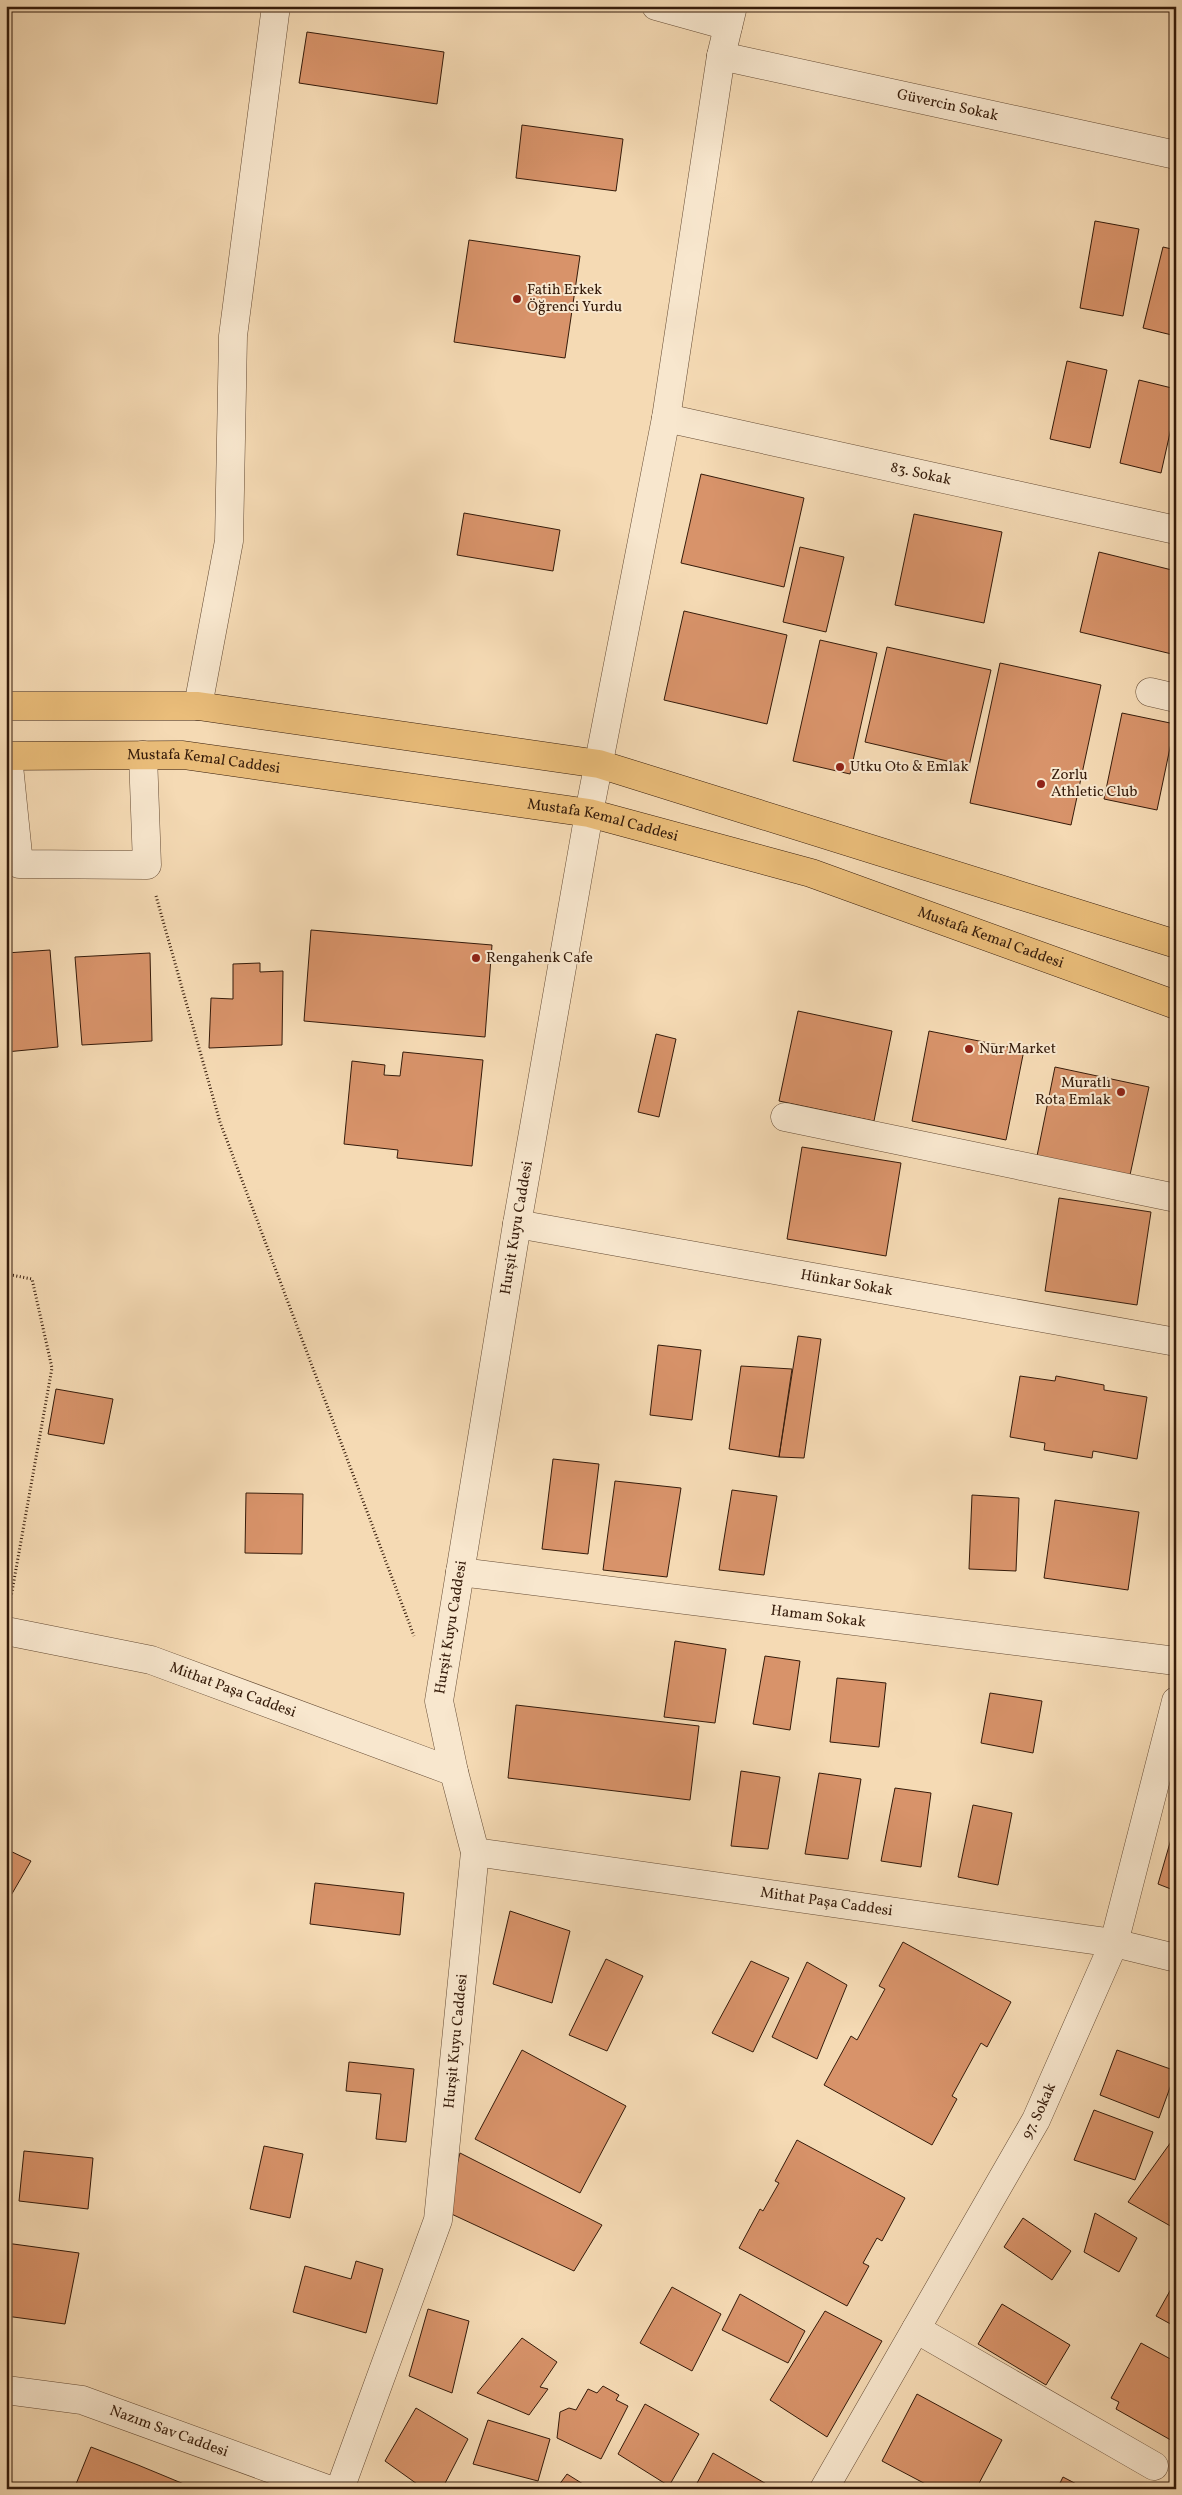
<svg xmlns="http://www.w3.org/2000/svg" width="1182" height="2495" font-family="Vollkorn,serif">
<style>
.building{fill:#d8936a;stroke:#351b0a}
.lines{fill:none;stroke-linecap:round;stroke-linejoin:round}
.minor-casing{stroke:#654b34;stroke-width:29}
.major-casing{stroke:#351b0a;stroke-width:29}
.path{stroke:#351b0a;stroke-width:3;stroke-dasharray:1 2.5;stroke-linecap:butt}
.minor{stroke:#f8e7ce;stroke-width:28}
.major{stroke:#eabd7a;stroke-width:28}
.poi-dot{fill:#8f2418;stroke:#f8e7ce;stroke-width:2}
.labels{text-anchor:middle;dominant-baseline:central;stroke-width:4;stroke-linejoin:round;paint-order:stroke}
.street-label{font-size:15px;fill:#351b0a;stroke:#f8e7ce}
.poi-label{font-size:15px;fill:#351b0a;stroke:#f8e7ce;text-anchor:start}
</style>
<rect width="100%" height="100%" fill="#f5dab4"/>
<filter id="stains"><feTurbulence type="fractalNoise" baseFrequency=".004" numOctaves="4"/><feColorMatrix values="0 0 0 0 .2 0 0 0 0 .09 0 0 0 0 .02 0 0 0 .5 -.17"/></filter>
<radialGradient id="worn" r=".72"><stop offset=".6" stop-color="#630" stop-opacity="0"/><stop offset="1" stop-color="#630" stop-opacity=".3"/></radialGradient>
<path class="building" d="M 307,32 L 444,52 L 437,104 L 299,83 Z
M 522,125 L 623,139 L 616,191 L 516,178 Z
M 1095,221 L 1139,229 L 1123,316 L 1080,308 Z
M 469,240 L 580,256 L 565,358 L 454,342 Z
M 1163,247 L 1176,250 L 1176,336 L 1143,328 Z
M 1067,361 L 1107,370 L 1090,448 L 1050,439 Z
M 1139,380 L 1176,389 L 1176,406 L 1161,473 L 1120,463 Z
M 701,474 L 804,498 L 784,587 L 681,563 Z
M 464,513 L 560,530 L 553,571 L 457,555 Z
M 914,514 L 1002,532 L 984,623 L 895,605 Z
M 800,547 L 844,557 L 826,632 L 783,622 Z
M 1099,552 L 1176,571 L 1176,655 L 1080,632 Z
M 684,611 L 787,635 L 767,724 L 664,700 Z
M 820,640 L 877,653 L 850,774 L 793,761 Z
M 887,647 L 991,670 L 969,766 L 865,742 Z
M 1000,663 L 1101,685 L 1071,825 L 970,803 Z
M 1122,713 L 1175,724 L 1157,810 L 1104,799 Z
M 311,930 L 492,945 L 485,1037 L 304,1021 Z
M 50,950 L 58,1047 L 6,1052 L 6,953 Z
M 150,953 L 152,1041 L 82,1045 L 75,957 Z
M 260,963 L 260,972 L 283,971 L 282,1045 L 209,1048 L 211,998 L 233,999 L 233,964 Z
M 798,1011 L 892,1031 L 874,1121 L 779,1101 Z
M 929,1031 L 1024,1050 L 1006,1140 L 912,1121 Z
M 656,1034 L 676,1039 L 659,1117 L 638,1112 Z
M 403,1052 L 483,1060 L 472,1166 L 397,1158 L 398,1150 L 344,1144 L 352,1061 L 385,1065 L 384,1075 L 400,1076 Z
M 1055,1067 L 1149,1087 L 1130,1175 L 1037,1156 Z
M 802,1147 L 901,1163 L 886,1256 L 787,1239 Z
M 1059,1198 L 1151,1212 L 1137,1305 L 1045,1291 Z
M 798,1336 L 821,1339 L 804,1458 L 779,1457 Z
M 658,1345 L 701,1350 L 692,1420 L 650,1415 Z
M 741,1366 L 792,1369 L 779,1457 L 729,1449 Z
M 1020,1376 L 1055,1381 L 1056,1376 L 1104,1385 L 1104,1390 L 1147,1397 L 1137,1459 L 1093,1451 L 1092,1458 L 1044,1450 L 1045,1443 L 1010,1437 Z
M 56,1389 L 113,1399 L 104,1444 L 48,1434 Z
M 553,1459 L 599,1464 L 588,1554 L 542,1549 Z
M 615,1481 L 681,1488 L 667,1577 L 603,1570 Z
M 732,1490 L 777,1496 L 764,1575 L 719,1570 Z
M 246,1493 L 303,1494 L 302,1554 L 245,1553 Z
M 972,1495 L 1019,1498 L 1016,1571 L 969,1569 Z
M 1055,1500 L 1139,1512 L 1128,1590 L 1044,1578 Z
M 675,1641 L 726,1649 L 715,1723 L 664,1717 Z
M 765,1656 L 800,1661 L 790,1730 L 753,1724 Z
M 837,1678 L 886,1683 L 879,1747 L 830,1742 Z
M 990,1693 L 1042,1701 L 1033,1753 L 981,1743 Z
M 516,1705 L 699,1726 L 690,1800 L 508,1778 Z
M 741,1771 L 780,1777 L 768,1849 L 731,1846 Z
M 819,1773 L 861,1779 L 848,1859 L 805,1854 Z
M 895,1788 L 931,1793 L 921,1867 L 881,1861 Z
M 973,1805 L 1012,1813 L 998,1885 L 958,1877 Z
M 1176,1822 L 1176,1891 L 1158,1884 Z
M 6,1849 L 31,1861 L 6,1904 Z
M 315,1883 L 404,1893 L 400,1935 L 310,1924 Z
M 510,1911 L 570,1931 L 552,2003 L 493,1984 Z
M 903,1942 L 1011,2002 L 987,2047 L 981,2043 L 952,2096 L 957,2099 L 932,2145 L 824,2085 L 851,2036 L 857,2040 L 885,1989 L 879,1986 Z
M 606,1959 L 643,1976 L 607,2051 L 569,2035 Z
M 751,1961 L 789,1978 L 753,2052 L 712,2033 Z
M 807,1962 L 847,1985 L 817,2059 L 772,2037 Z
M 522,2050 L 626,2106 L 580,2193 L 475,2139 Z
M 1117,2050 L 1176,2071 L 1159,2118 L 1100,2095 Z
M 349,2062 L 414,2069 L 406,2142 L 376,2139 L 381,2094 L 346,2091 Z
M 1094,2110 L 1153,2132 L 1135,2180 L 1074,2160 Z
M 1176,2135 L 1176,2226 L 1174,2228 L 1128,2202 Z
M 797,2140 L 905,2198 L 882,2241 L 877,2238 L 863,2263 L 869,2266 L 847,2306 L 739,2248 L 760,2209 L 763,2211 L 779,2183 L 775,2181 Z
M 264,2146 L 303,2154 L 290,2218 L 250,2209 Z
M 24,2151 L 93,2158 L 88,2209 L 19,2201 Z
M 460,2153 L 602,2225 L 574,2271 L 445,2211 Z
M 1095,2213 L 1137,2238 L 1119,2272 L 1084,2252 Z
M 1023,2218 L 1071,2251 L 1052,2280 L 1004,2247 Z
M 6,2243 L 79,2253 L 65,2324 L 6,2316 Z
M 356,2261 L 383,2269 L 366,2333 L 293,2312 L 305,2266 L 351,2279 Z
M 1176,2280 L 1176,2327 L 1156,2316 Z
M 672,2287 L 721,2314 L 692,2371 L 640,2343 Z
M 740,2294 L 805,2331 L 788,2363 L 722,2330 Z
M 1002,2304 L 1070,2345 L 1046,2385 L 978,2344 Z
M 428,2309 L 469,2321 L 452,2393 L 409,2376 Z
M 825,2311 L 882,2341 L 827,2437 L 770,2400 Z
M 522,2338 L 557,2362 L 540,2387 L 548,2389 L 529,2415 L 477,2393 Z
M 1141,2343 L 1176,2362 L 1176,2443 L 1116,2409 L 1119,2402 L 1111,2398 Z
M 603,2386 L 619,2395 L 616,2400 L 628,2406 L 601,2459 L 557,2438 L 560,2412 L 569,2408 L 576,2410 L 588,2389 L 597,2393 Z
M 917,2394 L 1002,2440 L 976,2489 L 935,2489 L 882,2461 Z
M 645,2404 L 699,2434 L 669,2486 L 618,2454 Z
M 416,2408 L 468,2439 L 442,2489 L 424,2489 L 385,2461 Z
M 488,2420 L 550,2439 L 538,2481 L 473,2464 Z
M 91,2447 L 138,2465 L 196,2489 L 74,2489 Z
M 713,2453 L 775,2489 L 701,2489 L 696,2485 Z
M 567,2474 L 591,2489 L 556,2489 Z
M 1063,2477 L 1086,2489 L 1057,2489 Z"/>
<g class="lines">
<defs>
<g id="minor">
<path d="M 656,6 L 728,26"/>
<path id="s1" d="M 721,56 L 1176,155"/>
<path id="s2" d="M 666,418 L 1176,530"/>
<path d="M 1150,692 L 1176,698"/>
<path d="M 198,706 L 229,541 L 233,336 L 276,6"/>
<path d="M 8,756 L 19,864 L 147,865 L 143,755"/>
<path d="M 785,1117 L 1176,1198"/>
<path id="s3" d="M 517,1224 L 1176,1342"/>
<path id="s4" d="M 460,1572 L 1176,1661"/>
<path id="s5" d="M 6,1631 L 151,1660 L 454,1772"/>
<path id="s6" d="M 475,1852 L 1114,1943 L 1176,1958"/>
<path d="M 916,2329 L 1154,2466"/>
<path id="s7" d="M 6,2390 L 82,2400 L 327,2489"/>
<path id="s8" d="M 340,2489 L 438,2220 L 475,1852 L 454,1772 L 439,1701 L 517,1224 L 589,813 L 666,418 L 721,56 L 733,6"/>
<path id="s9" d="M 824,2489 L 1036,2120 L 1114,1943 L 1176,1701"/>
</g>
<g id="major">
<path d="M 6,706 L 198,706 L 599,764 L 1176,944"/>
<path id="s10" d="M 6,756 L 183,755 L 589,813 L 811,873 L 1176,1005"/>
</g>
</defs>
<use href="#minor" class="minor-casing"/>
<use href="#major" class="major-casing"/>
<path class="path" d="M 156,896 L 220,1122 L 414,1636
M 6,1274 L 32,1279 L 52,1368 L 11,1597"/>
<use href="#minor" class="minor"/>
<use href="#major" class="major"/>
</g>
<g class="poi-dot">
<circle cx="517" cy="299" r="5"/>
<circle cx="840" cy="767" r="5"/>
<circle cx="1041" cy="784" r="5"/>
<circle cx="476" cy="958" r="5"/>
<circle cx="969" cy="1049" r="5"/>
<circle cx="1121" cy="1092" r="5"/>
</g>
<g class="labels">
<g class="street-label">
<text stroke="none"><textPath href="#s1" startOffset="232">Güvercin Sokak</textPath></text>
<text stroke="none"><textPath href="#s2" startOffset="261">83. Sokak</textPath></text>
<text stroke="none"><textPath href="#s10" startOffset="198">Mustafa Kemal Caddesi</textPath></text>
<text stroke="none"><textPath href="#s10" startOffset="602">Mustafa Kemal Caddesi</textPath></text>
<text stroke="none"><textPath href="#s10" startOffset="1008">Mustafa Kemal Caddesi</textPath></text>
<text stroke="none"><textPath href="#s8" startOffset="1291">Hurşit Kuyu Caddesi</textPath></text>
<text stroke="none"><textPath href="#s3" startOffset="335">Hünkar Sokak</textPath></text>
<text stroke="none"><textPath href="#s4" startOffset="361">Hamam Sokak</textPath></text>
<text stroke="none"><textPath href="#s8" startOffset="886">Hurşit Kuyu Caddesi</textPath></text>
<text stroke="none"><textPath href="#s5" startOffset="235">Mithat Paşa Caddesi</textPath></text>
<text stroke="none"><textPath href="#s6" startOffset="355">Mithat Paşa Caddesi</textPath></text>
<text stroke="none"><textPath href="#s8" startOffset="466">Hurşit Kuyu Caddesi</textPath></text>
<text stroke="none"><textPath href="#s9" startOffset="435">97. Sokak</textPath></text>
<text stroke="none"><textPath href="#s7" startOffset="169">Nazım Sav Caddesi</textPath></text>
</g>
<g class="poi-label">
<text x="527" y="290">Fatih Erkek<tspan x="527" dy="17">Öğrenci Yurdu</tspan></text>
<text x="850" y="767">Utku Oto &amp; Emlak</text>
<text x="1051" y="775">Zorlu<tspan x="1051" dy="17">Athletic Club</tspan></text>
<text x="486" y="958">Rengahenk Cafe</text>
<text x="979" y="1049">Nur Market</text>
<text x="1111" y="1083" text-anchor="end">Muratlı<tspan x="1111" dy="17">Rota Emlak</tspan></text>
</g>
</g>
<rect width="1182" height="2495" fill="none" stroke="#f5dab4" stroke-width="25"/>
<rect x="8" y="8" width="1167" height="2480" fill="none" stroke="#351b0a" stroke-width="2.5"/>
<rect x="12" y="12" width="1157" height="2470" fill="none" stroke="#351b0a"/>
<rect width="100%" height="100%" filter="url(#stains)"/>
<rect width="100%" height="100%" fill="url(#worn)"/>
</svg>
